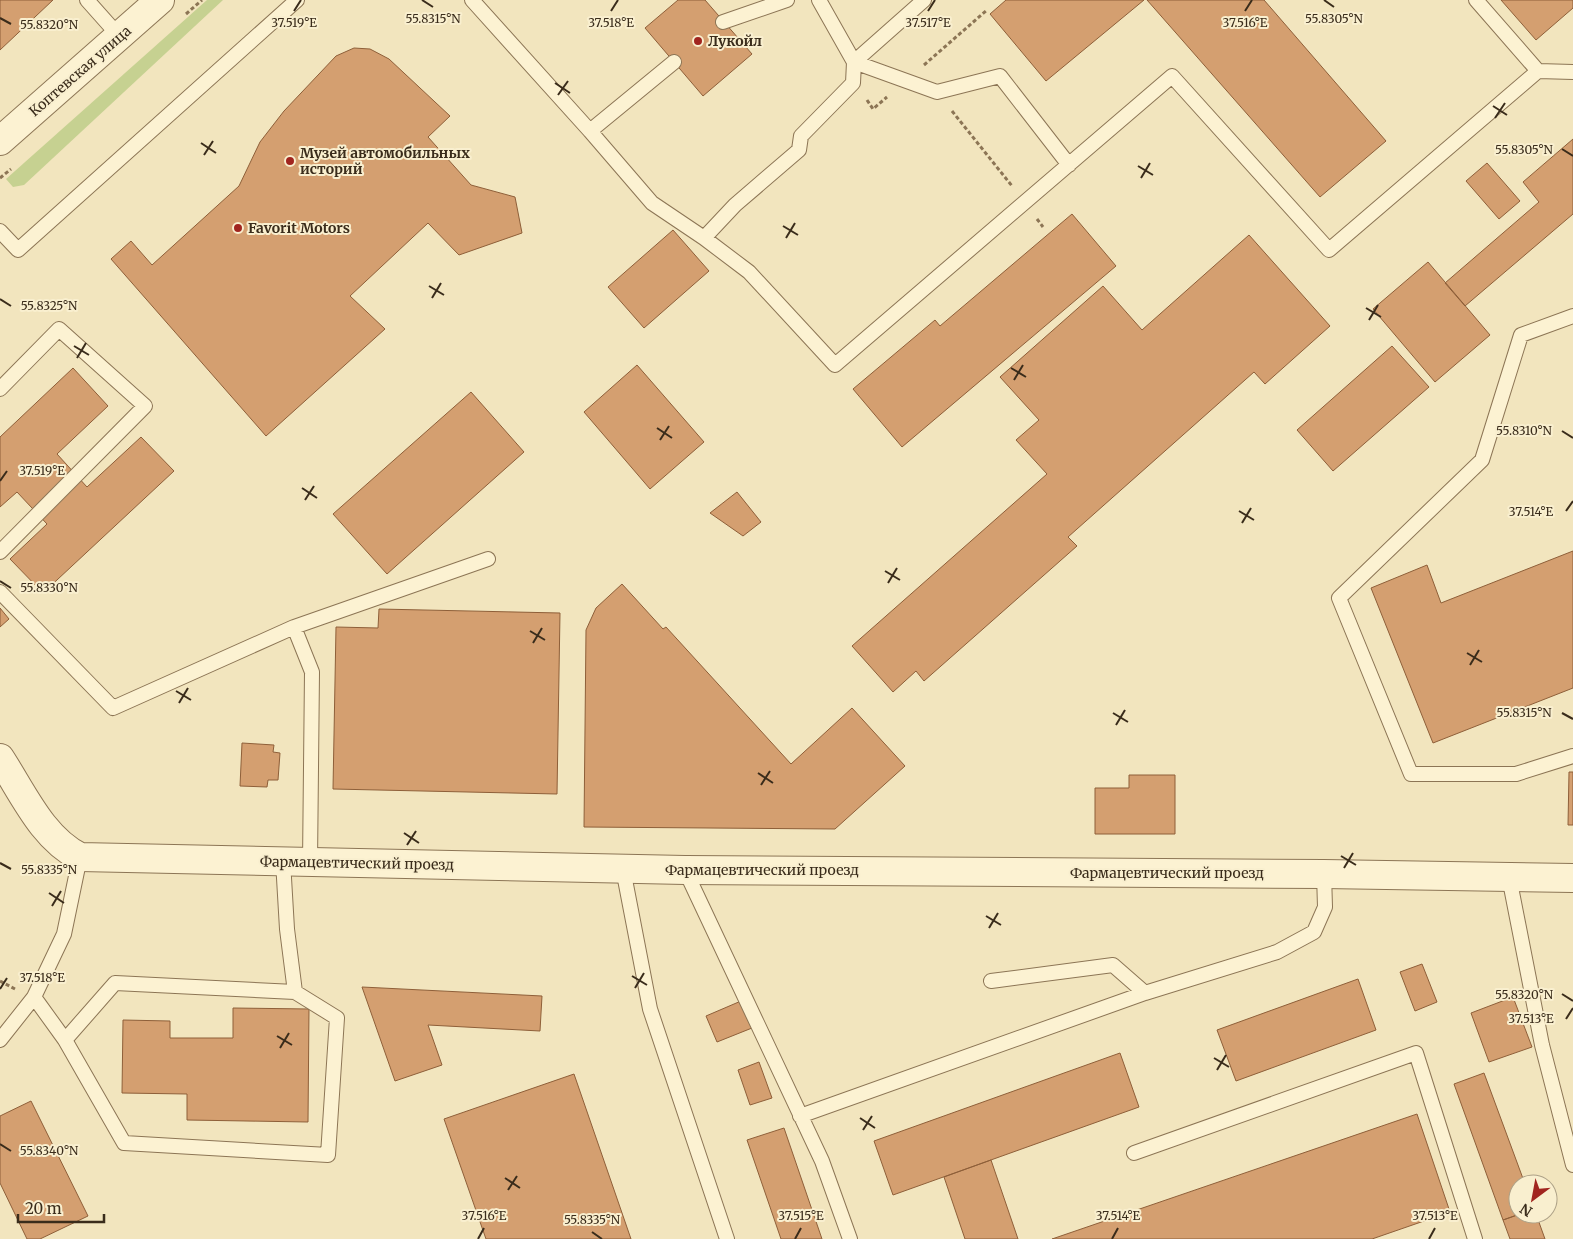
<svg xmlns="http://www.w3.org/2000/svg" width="1573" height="1239" font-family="Merriweather,serif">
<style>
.green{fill:#c6d191}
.building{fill:#d49f70;stroke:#8e5f39}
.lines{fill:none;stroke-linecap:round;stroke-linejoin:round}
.service-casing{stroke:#8c7555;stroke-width:16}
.minor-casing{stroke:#8c7555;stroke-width:30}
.tertiary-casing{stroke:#8c7555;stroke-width:30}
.path{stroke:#8c7555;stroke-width:3;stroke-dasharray:4 2.5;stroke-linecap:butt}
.service{stroke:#fcf2d2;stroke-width:14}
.minor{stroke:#fcf2d2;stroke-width:28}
.tertiary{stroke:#fcf2d2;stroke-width:28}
.ticks{fill:none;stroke:#3a2c1b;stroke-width:2}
.poi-dot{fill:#a1251f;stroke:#f9efcf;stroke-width:2}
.labels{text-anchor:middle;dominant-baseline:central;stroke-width:4;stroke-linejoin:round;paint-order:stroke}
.poi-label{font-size:14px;font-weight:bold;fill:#3a2c1b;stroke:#f9efcf;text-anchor:start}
.street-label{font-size:14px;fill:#3a2c1b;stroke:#f9efcf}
.ticks-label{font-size:12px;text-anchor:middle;fill:#3a2c1b;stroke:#f9efcf;stroke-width:4;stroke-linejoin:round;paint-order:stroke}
</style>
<rect width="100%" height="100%" fill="#f2e5be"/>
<path class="green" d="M 207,0 L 223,0 L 24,185 L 13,187 L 6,179 Z"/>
<path class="building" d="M 0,0 L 53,0 L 0,50 Z
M 678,0 L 705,0 L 752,54 L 703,96 L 645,28 Z
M 1006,0 L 1144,0 L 1046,81 L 990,14 Z
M 1147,0 L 1264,0 L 1386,141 L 1320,197 Z
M 1501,0 L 1573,0 L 1573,8 L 1536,40 Z
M 354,48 L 370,49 L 389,59 L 450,116 L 428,137 L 471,185 L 515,197 L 522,233 L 459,255 L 428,223 L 350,296 L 385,329 L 266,436 L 111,259 L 131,241 L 152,265 L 239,186 L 260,142 L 284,111 L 336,56 Z
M 1573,139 L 1573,214 L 1465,306 L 1445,283 L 1539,202 L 1523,182 Z
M 1487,163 L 1520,201 L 1499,219 L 1466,181 Z
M 1072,214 L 1116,266 L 902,447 L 853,389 L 935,320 L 940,326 Z
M 673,230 L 709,271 L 644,328 L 608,287 Z
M 1249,235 L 1330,326 L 1265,384 L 1254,372 L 1068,537 L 1077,546 L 924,681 L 916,671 L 893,692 L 852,646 L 1047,474 L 1016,440 L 1039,420 L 1000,377 L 1103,286 L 1142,330 Z
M 1428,262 L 1490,335 L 1435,382 L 1373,309 Z
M 1392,346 L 1429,387 L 1333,471 L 1297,430 Z
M 637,365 L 704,442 L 650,489 L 584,412 Z
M 73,368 L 108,406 L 57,454 L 87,487 L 141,437 L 174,471 L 43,593 L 10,559 L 47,524 L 17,492 L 0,507 L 0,437 Z
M 471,392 L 524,452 L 387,574 L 333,514 Z
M 737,492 L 761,522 L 743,536 L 710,513 Z
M 1573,551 L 1573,688 L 1433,743 L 1371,588 L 1427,565 L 1441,603 Z
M 622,584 L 663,629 L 666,627 L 791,764 L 852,708 L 905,766 L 835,829 L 584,827 L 586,630 L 596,608 Z
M 0,608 L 9,619 L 0,627 Z
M 379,609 L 560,613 L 557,794 L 333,789 L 336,627 L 378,628 Z
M 242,743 L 274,745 L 273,752 L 280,753 L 278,780 L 268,780 L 267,787 L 240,786 Z
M 1569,772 L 1573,772 L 1573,825 L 1568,825 Z
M 1129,775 L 1175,775 L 1175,834 L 1095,834 L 1095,788 L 1129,788 Z
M 1422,964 L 1437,1002 L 1415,1011 L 1400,972 Z
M 1358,979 L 1376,1030 L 1236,1081 L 1217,1030 Z
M 362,987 L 542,996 L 540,1031 L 428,1025 L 442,1065 L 395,1081 Z
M 1513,997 L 1532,1047 L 1489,1062 L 1471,1013 Z
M 741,1001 L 752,1028 L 717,1042 L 706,1016 Z
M 233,1008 L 309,1009 L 308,1122 L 187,1120 L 187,1094 L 122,1093 L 123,1020 L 170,1021 L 170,1038 L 233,1038 Z
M 1120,1053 L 1139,1107 L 893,1195 L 874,1141 Z
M 759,1062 L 772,1098 L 750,1105 L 738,1070 Z
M 1484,1073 L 1525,1184 L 1518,1184 L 1518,1214 L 1520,1214 L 1503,1220 L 1454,1084 Z
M 574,1074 L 631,1239 L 486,1239 L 444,1119 Z
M 31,1101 L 88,1216 L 40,1239 L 27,1239 L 0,1183 L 0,1116 Z
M 1417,1114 L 1450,1212 L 1372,1239 L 1052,1239 Z
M 784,1128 L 822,1239 L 781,1239 L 747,1140 Z
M 991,1160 L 1018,1239 L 965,1239 L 944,1177 Z
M 1520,1214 L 1536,1214 L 1545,1239 L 1510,1239 L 1503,1220 Z"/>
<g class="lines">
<defs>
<path id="service" d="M 87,0 L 119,36
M 472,0 L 590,131 L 674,62
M 819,0 L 854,62 L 924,0
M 723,22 L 787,0
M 1538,71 L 1573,72
M 590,131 L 652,203 L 704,238 L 749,272 L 835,365 L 1172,76 L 1329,250 L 1538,71 L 1476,0
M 0,231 L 18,250 L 297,0
M 704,238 L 735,205 L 799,150 L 801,136 L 853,83 L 854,62 L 937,92 L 1000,76 L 1069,165
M 1573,316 L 1521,335 L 1482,460 L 1339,598 L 1411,774 L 1516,774 L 1573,756
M 0,389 L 59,329 L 145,406 L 0,552
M 0,592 L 113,708 L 294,627 L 312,672 L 310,863
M 294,627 L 488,559
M 283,861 L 287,929 L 295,992 L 337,1018 L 328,1155 L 124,1143 L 65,1040 L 115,983 L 295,992
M 623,869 L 650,1009 L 727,1239
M 685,870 L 822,1161 L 850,1239
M 1509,877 L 1542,1045 L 1573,1165
M 991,981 L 1113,965 L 1145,993
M 34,997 L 65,1040
M 0,1040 L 34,997 L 64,934 L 80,857
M 800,1116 L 1145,993 L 1277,952 L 1314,932 L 1325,907 L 1324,874
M 1134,1153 L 1416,1053 L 1475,1239"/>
<path id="minor" d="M 0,758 C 23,793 42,838 80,857 L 685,870 L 1324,874 L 1573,878"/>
<path id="tertiary" d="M 0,141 L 160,0"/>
</defs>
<use href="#service" class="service-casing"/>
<use href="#minor" class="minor-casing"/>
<use href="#tertiary" class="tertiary-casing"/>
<path class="path" d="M 186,14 L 202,0
M 924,65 L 987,10
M 867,100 L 873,109 L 887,97
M 952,111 L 1012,186
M 0,178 L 11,169
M 1037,219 L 1043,227
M 0,981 L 15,989"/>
<use href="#service" class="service"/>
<use href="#minor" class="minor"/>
<use href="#tertiary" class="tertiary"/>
</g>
<path class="ticks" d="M 422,0 L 433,7M 1324,0 L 1334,7M 294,11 L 301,0M 611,11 L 618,0M 928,11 L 935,0M 1245,11 L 1252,0M 0,18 L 11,24M 555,83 L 570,93M 558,95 L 568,81M 1493,106 L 1507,115M 1495,118 L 1505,103M 201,143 L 216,153M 1562,149 L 1573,156M 204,155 L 213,141M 1138,166 L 1153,175M 1141,178 L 1150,163M 783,226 L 798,235M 786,238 L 795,223M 429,286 L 444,295M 432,298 L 441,283M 0,299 L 11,306M 1366,308 L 1381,317M 1369,320 L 1378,305M 74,346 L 89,355M 77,358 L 86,343M 1011,368 L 1026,377M 1014,380 L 1023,365M 657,428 L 672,438M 1562,431 L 1573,438M 660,440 L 669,426M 0,481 L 7,471M 302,488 L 317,498M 305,500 L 314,486M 1239,511 L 1254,520M 1566,511 L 1573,501M 1242,523 L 1251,508M 885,571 L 900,580M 0,581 L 11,588M 888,583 L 897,568M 530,631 L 545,640M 533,643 L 542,628M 1467,653 L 1482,662M 1470,665 L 1479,650M 176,691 L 191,700M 179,703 L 188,688M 1113,713 L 1128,722M 1562,713 L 1573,719M 1116,725 L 1125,710M 758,773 L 773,783M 761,785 L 770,771M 404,833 L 419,843M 407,845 L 416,831M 1341,856 L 1356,865M 0,863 L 11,869M 1344,868 L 1353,853M 49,893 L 64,903M 52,906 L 61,891M 986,916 L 1001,925M 989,928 L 998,913M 632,976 L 647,985M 635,988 L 644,973M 0,989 L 7,978M 1562,994 L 1573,1001M 1566,1019 L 1573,1008M 277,1036 L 292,1045M 280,1048 L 289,1033M 1214,1058 L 1229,1067M 1217,1070 L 1226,1055M 860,1118 L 875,1128M 863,1130 L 872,1116M 0,1144 L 11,1151M 505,1178 L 520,1188M 508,1190 L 517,1176M 592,1232 L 602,1239M 478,1239 L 484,1228M 795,1239 L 801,1228M 1112,1239 L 1118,1228M 1429,1239 L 1435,1228"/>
<g class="poi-dot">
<circle cx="698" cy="41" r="5"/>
<circle cx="290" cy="161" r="5"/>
<circle cx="238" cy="228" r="5"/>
</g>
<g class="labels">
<g class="poi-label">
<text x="708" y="41">Лукойл</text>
<text x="300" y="153">Музей автомобильных<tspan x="300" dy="16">историй</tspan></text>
<text x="248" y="228">Favorit Motors</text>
</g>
<g class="street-label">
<text transform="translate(80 71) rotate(-41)">Коптевская улица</text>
<text transform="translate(357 863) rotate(1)">Фармацевтический проезд</text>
<text x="762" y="870">Фармацевтический проезд</text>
<text x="1167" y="873">Фармацевтический проезд</text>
</g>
</g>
<g class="ticks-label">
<text x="433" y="23">55.8315°N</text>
<text x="1334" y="23">55.8305°N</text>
<text x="294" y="27">37.519°E</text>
<text x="611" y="27">37.518°E</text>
<text x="928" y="27">37.517°E</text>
<text x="1245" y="27">37.516°E</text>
<text x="49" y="29">55.8320°N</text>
<text x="1524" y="154">55.8305°N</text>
<text x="49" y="310">55.8325°N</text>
<text x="1524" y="435">55.8310°N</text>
<text x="42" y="475">37.519°E</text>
<text x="1531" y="516">37.514°E</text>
<text x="49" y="592">55.8330°N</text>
<text x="1524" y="717">55.8315°N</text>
<text x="49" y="874">55.8335°N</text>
<text x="42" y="982">37.518°E</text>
<text x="1524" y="999">55.8320°N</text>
<text x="1531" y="1023">37.513°E</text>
<text x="49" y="1155">55.8340°N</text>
<text x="484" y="1220">37.516°E</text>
<text x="801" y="1220">37.515°E</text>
<text x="1118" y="1220">37.514°E</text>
<text x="1435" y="1220">37.513°E</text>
<text x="592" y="1224">55.8335°N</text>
</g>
<g transform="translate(1533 1199) rotate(212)"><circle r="24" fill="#f9efcf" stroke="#ada187"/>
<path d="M0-4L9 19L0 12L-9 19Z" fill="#a1251f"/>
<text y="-8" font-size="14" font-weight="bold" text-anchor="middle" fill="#3a2c1b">N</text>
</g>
<path d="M18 1214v8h86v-8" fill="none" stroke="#3a2c1b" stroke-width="2.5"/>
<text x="25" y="1214" font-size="15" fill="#3a2c1b" stroke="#f9efcf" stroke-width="4" paint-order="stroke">20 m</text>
</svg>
